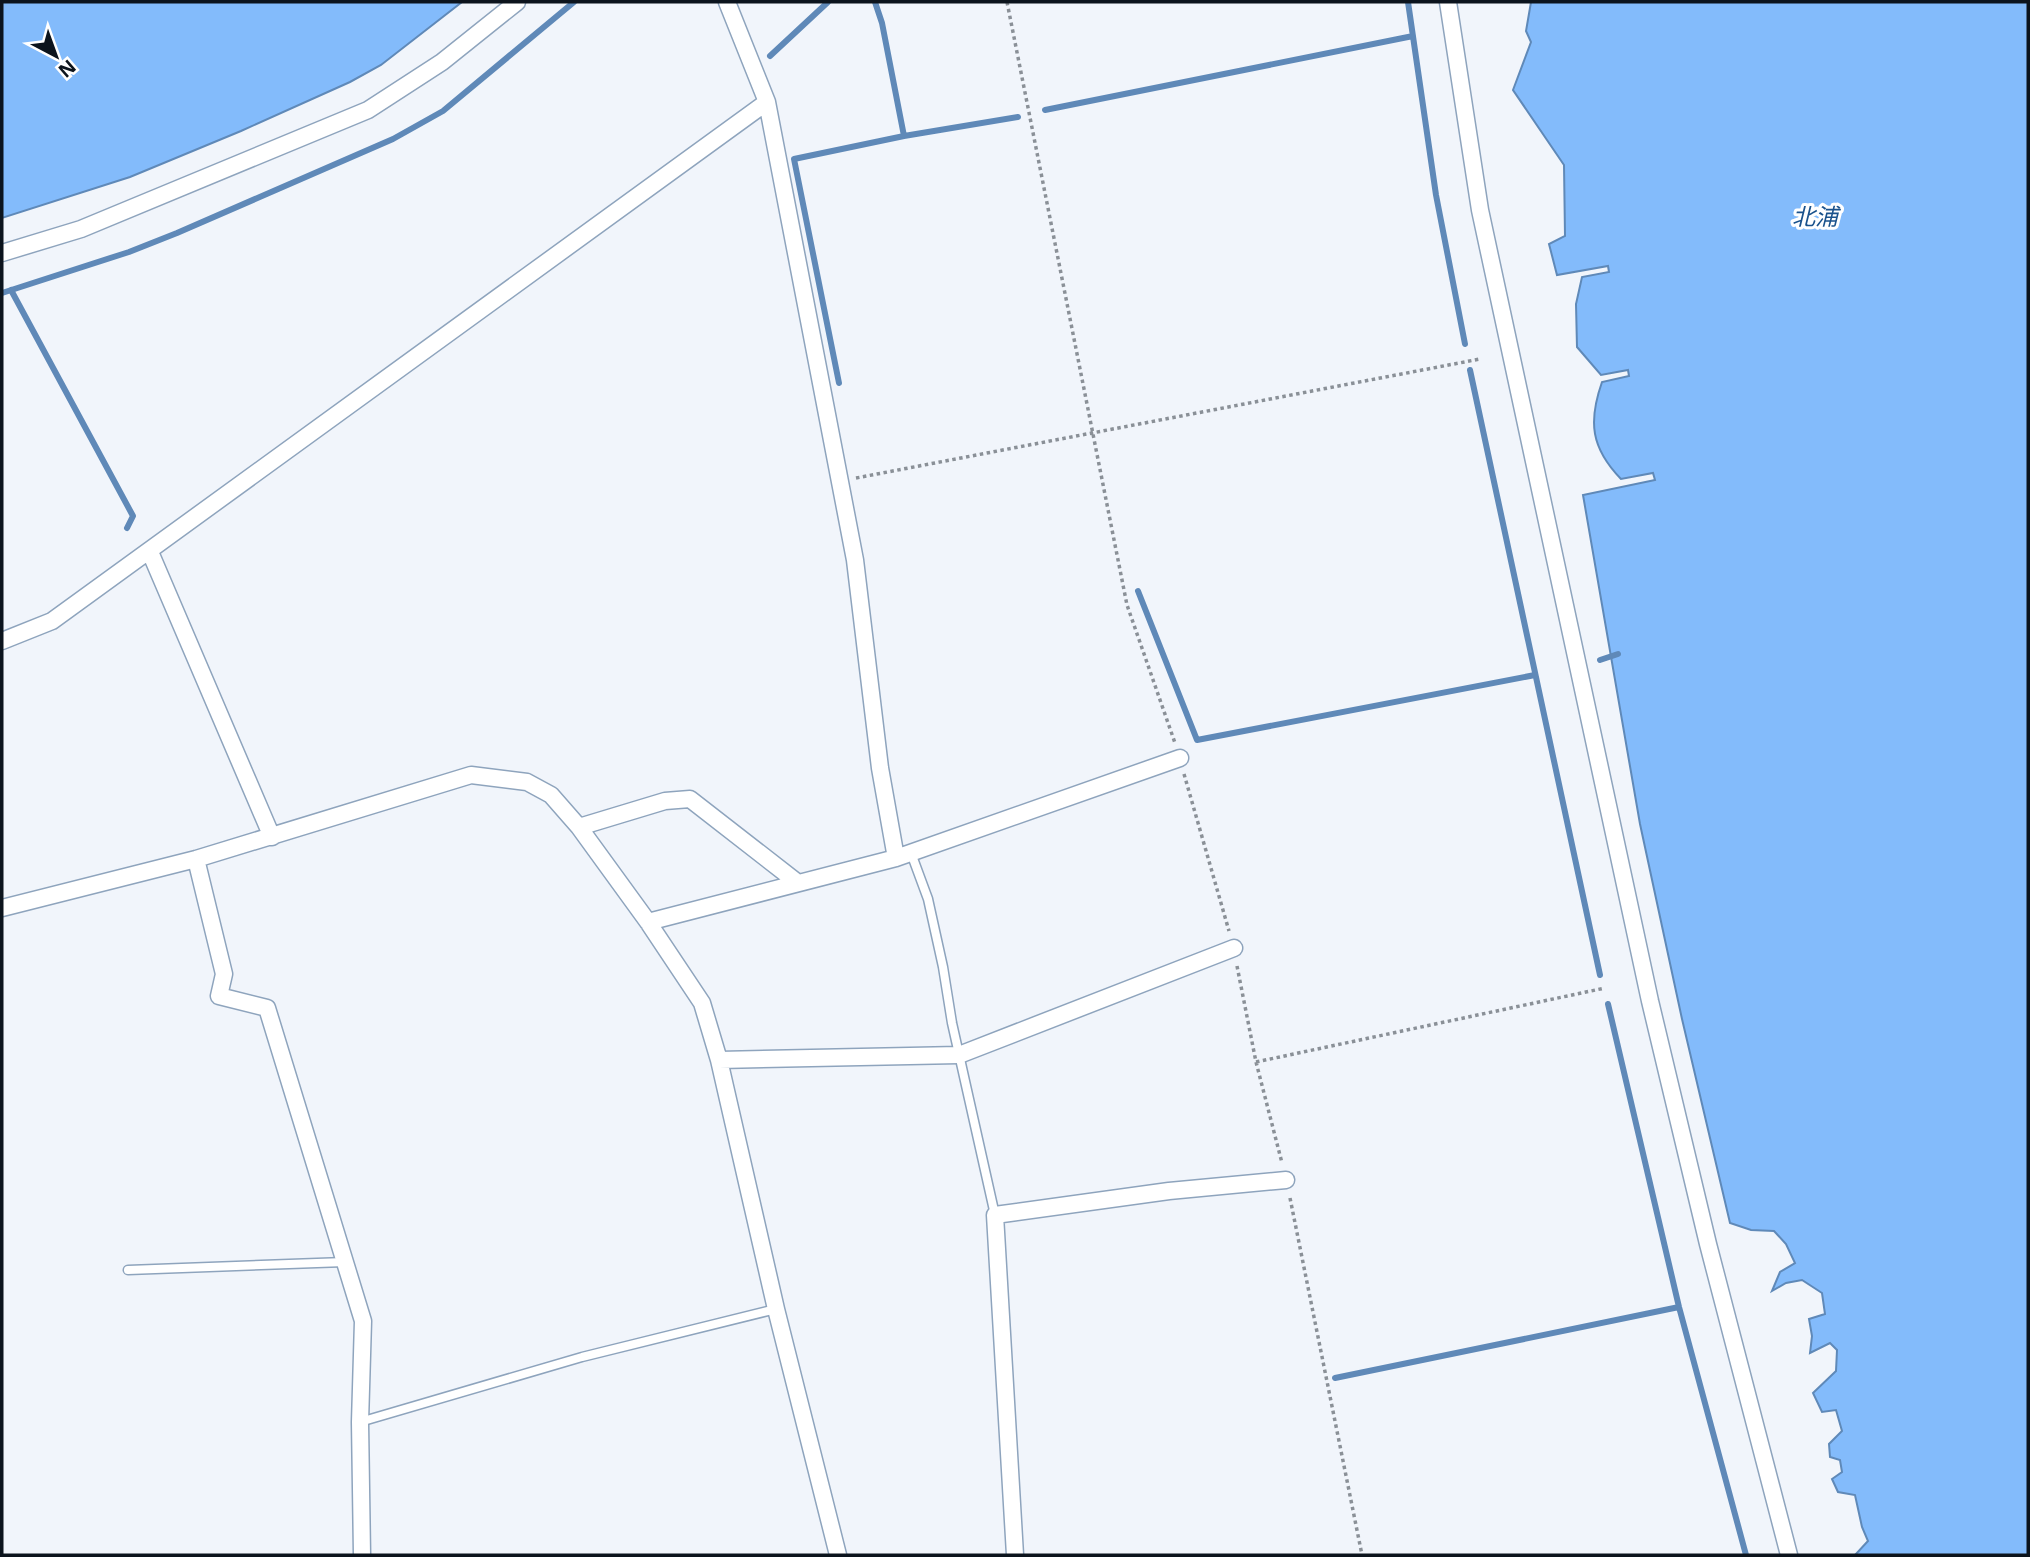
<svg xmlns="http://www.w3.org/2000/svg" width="2030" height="1557" font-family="'Noto Sans','Noto Sans JP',sans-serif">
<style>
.water{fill:#83bbfb;stroke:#5f89b8;stroke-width:2}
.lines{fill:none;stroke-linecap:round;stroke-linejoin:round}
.stream{stroke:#5f89b8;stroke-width:6}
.lane-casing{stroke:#8ea4bd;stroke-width:11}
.street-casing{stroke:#8ea4bd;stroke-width:19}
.path{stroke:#8a9097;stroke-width:3.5;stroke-dasharray:3.5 3.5;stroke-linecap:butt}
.lane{stroke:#fff;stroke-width:8}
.street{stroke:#fff;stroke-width:16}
.labels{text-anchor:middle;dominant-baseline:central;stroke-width:6;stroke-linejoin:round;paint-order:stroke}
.water-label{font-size:23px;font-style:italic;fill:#1a528c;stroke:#fff}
</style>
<rect width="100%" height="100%" fill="#f1f5fb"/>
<path class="water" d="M 2,2 L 462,2 L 381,65 L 350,82 L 241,131 L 130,177 L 2,218 Z
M 1531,2 L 2028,2 L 2028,1555 L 1855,1555 L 1868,1541 L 1862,1527 L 1855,1495 L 1838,1492 L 1832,1479 L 1842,1472 L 1840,1460 L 1830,1457 L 1829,1444 L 1842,1431 L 1836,1410 L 1822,1412 L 1813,1393 L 1836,1371 L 1837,1350 L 1830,1343 L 1810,1353 L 1812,1336 L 1809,1319 L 1825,1314 L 1822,1293 L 1802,1280 L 1786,1283 L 1772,1291 L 1780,1272 L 1795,1263 L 1786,1244 L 1774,1231 L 1751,1230 L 1730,1223 L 1682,1019 L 1640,824 L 1583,495 L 1655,480 L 1653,473 L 1621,479 C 1591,448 1588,422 1602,382 L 1629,376 L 1628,370 L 1601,375 L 1577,347 L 1576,304 L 1582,277 L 1609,272 L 1608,266 L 1557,275 L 1549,244 L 1565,236 L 1564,165 L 1513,90 L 1531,42 L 1526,31 Z"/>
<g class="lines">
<path class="stream" d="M 875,2 L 882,23 L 904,136
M 1408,2 L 1436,195 L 1465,344
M 770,56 L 828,2
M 1045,110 L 1413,36
M 11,290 L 133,516 L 127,528
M 2,293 L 129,252 L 177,233 L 393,139 L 443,111 L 574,2
M 1470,370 L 1600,975
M 839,383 L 794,159 L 904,136 L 1018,117
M 1138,591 L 1197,740 L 1535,675
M 1600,660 L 1618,654
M 1608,1004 L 1679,1307 L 1746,1555
M 1335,1378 L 1679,1307"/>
<defs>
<path id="lane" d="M 911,853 L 928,899 L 943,967 L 952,1023 L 995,1215
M 128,1270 L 345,1262
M 360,1422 L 582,1357 L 776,1309"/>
<path id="street" d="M 727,2 L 767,102 L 855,560 L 880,768 L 896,858
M 1448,2 L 1480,210 L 1650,1001 L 1708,1244 L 1789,1555
M 2,253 L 81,229 L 368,110 L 442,62 L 517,2
M 150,552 L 272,837
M 2,641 L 52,621 L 767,102
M 579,827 L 665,801 L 690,799 L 798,883
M 196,859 L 224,974 L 219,996 L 267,1008 L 363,1321 L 360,1422 L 362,1555
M 2,908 L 196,859 L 471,775 L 527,782 L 551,795 L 579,827 L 648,922 L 702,1003 L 719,1060 L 776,1309 L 838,1555
M 648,922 L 896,858 L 1180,758
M 719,1060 L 959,1055 L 1234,948
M 1015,1555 L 995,1215 L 1169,1191 L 1286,1180"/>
</defs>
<use href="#lane" class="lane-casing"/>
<use href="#street" class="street-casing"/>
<path class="path" d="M 1007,2 L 1127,605 L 1175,743
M 856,478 L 1480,359
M 1184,774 L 1229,931
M 1237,966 L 1256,1062 L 1282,1163
M 1256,1062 L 1605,988
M 1290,1198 L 1362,1555"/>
<use href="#lane" class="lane"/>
<use href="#street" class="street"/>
</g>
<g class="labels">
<g class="water-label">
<text x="1815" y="216">北浦</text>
</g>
</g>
<rect width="2030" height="1557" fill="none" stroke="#0c141d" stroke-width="7"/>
<g transform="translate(56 56) rotate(139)" stroke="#ffffff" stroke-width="5" paint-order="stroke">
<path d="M0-5L12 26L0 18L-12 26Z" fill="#0c141d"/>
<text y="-10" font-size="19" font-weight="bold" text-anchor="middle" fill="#0c141d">N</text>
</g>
</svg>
